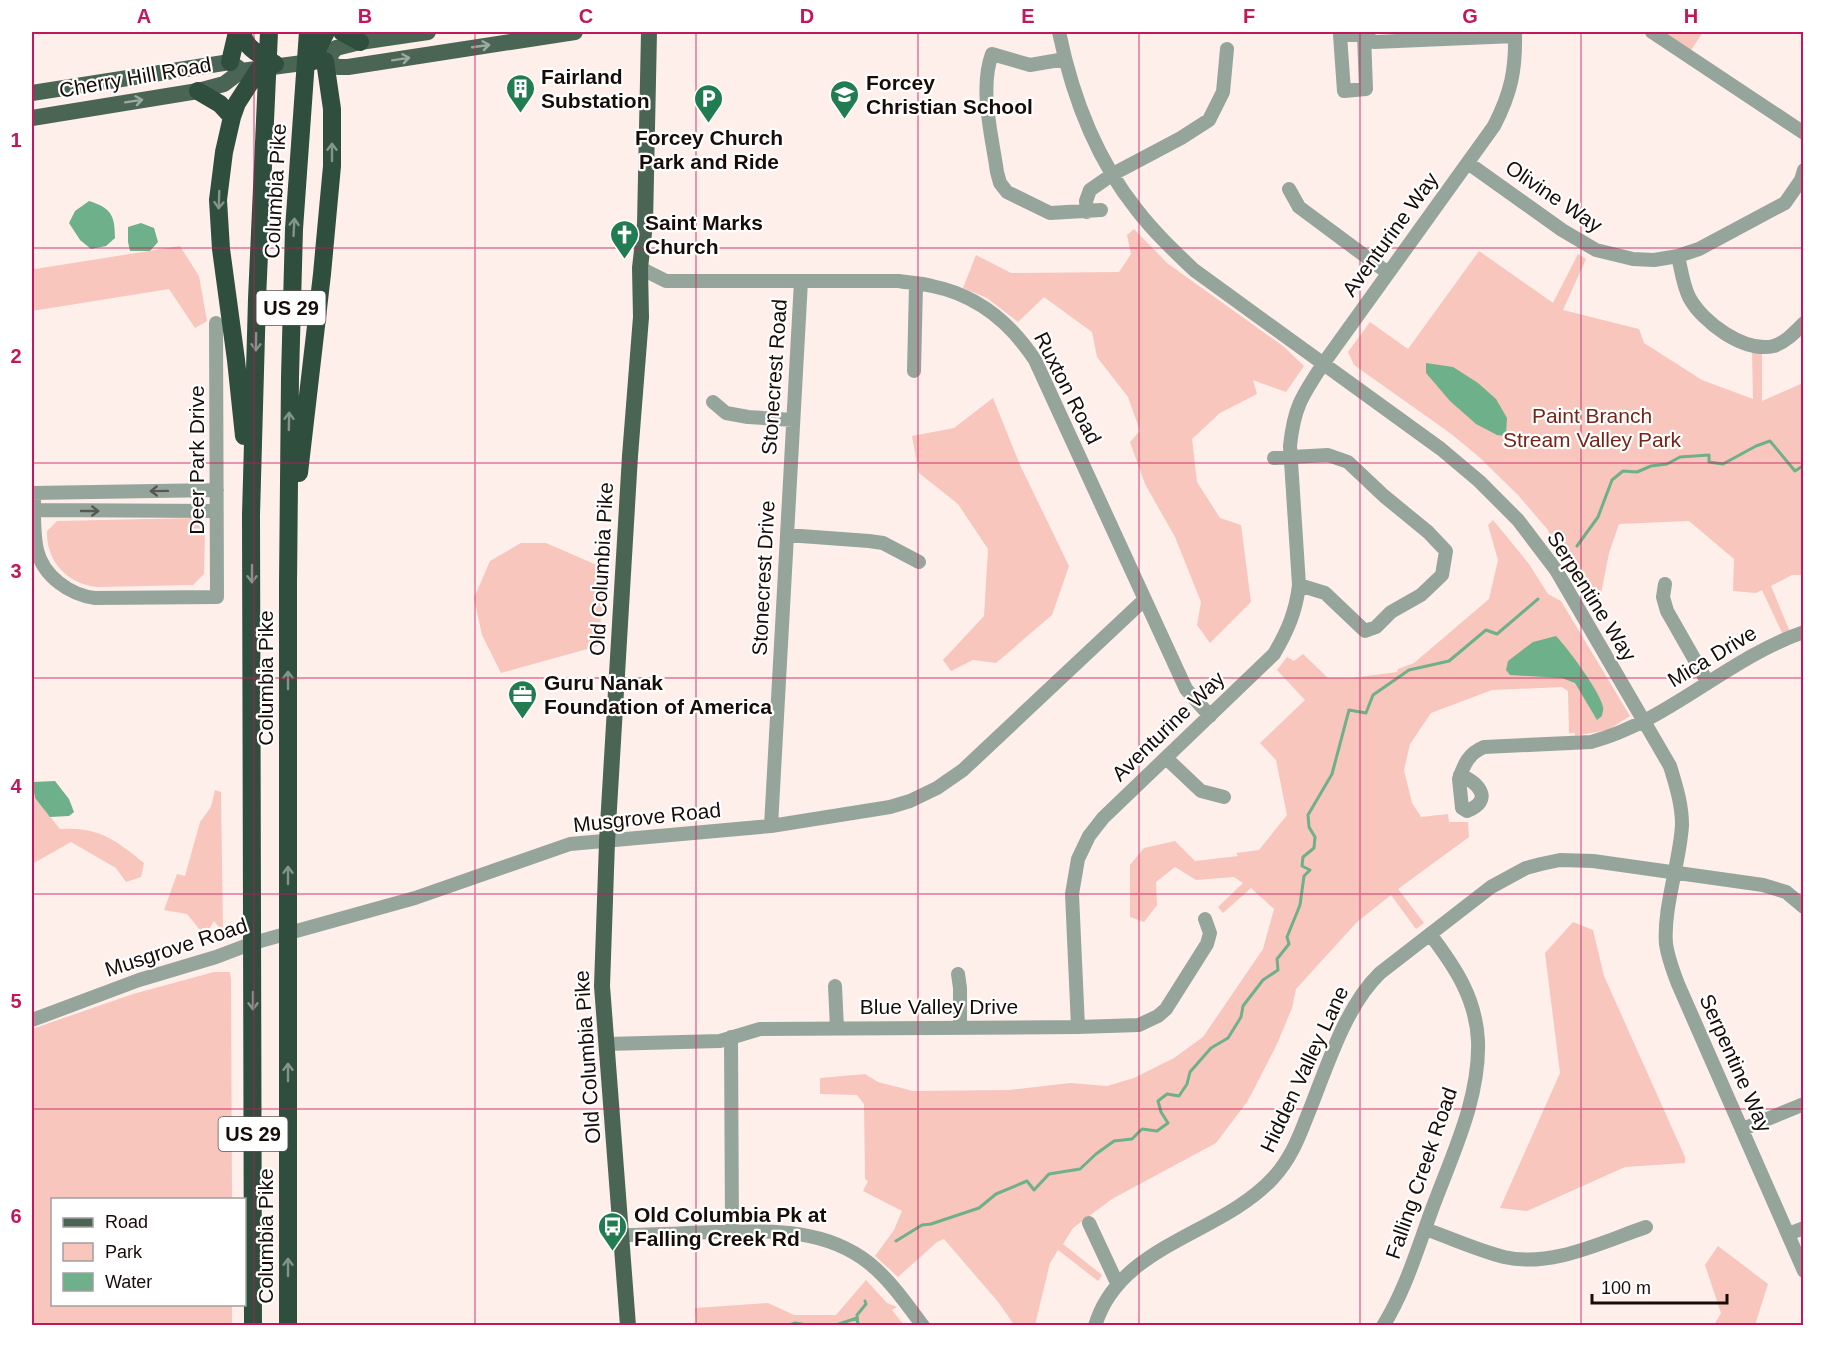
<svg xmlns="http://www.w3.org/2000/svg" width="1835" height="1357" font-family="Helvetica,sans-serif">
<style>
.green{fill:#f8c6bd}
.water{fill:#6eb08a}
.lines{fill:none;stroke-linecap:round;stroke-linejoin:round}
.stream{stroke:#6eb08a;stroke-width:3}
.minor{stroke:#96a59c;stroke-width:14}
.major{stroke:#4b6555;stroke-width:16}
.highway{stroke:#304e3d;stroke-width:18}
.oneway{stroke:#9caaa2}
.oneway2{stroke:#83958b}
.oneway3{stroke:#575852}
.grid{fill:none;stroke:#c2185b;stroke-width:1.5;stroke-opacity:0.55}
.labels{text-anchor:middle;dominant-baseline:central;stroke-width:4.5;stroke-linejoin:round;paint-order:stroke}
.shield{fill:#fff;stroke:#5d5553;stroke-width:1.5}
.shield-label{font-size:20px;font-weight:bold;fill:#180c09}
.poi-label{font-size:21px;font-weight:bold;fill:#180c09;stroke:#fff;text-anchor:start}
.street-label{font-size:21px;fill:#180c09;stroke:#fff}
.park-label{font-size:21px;fill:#762418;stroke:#fff}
.neatline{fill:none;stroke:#c2185b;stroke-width:2}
.grid-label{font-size:20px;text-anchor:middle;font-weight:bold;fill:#c2185b}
</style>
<rect width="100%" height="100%" fill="#ffefeb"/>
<path class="green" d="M 1662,32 L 1703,32 L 1691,50 Z
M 1134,229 L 1167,263 L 1283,346 L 1304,366 L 1286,392 L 1253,380 L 1257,394 L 1220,413 L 1192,439 L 1197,482 L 1220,518 L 1241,525 L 1251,602 L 1210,643 L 1197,625 L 1201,602 L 1175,537 L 1145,484 L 1130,442 L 1140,431 L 1128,397 L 1097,357 L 1092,332 L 1044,297 L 1018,322 L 987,298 L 963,288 L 976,255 L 1011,273 L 1119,272 L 1131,254 L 1127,235 Z
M 180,246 L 199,276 L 207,321 L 195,328 L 169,289 L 32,311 L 32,263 L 35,269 Z
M 1479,251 L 1553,303 L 1578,254 L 1586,259 L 1563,310 L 1639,329 L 1644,343 L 1702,380 L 1753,399 L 1752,351 L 1762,352 L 1762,401 L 1803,383 L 1803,575 L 1792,575 L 1771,586 L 1790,632 L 1783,635 L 1762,590 L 1756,593 L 1733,591 L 1734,559 L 1689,521 L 1619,524 L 1609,553 L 1598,609 L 1550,537 L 1548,530 L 1518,495 L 1478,456 L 1450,433 L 1354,365 L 1348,352 L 1370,322 L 1408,349 Z
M 993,398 L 1020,465 L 1069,566 L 1052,615 L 996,663 L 973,660 L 951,671 L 943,660 L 984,616 L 988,549 L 958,504 L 919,473 L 912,436 L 954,428 Z
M 194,518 L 205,530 L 204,574 L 193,585 L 97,587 C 68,584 46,562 47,531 L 57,521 Z
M 1493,520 L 1529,564 L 1548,594 L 1561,601 L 1630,716 L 1608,730 L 1575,736 L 1575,733 L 1569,733 L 1568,691 L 1562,687 L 1492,690 L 1431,713 L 1410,744 L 1404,770 L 1412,803 L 1421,817 L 1448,814 L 1449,822 L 1468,822 L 1469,837 L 1398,889 L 1424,923 L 1416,929 L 1391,895 L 1357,922 L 1296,989 L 1292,1008 L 1277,1044 L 1254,1089 L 1247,1102 L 1216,1143 L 1112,1199 L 1073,1228 L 1063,1244 L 1102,1275 L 1098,1281 L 1058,1250 L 1050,1263 L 1035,1325 L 1014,1325 L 999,1303 L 944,1239 L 937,1242 L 898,1277 L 875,1256 L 894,1230 L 902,1211 L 863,1191 L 868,1181 L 865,1179 L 864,1104 L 857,1095 L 820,1094 L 820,1078 L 865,1074 L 878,1082 L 913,1091 L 1009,1090 L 1070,1083 L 1107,1086 L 1134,1078 L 1174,1058 L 1203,1037 L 1263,949 L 1274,909 L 1251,888 L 1223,913 L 1218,907 L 1243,883 L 1234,877 L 1196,880 L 1175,867 L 1156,882 L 1157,905 L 1144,922 L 1130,917 L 1130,865 L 1144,848 L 1175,841 L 1195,861 L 1238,856 L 1236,853 L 1259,850 L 1287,815 L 1276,760 L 1260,743 L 1305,700 L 1277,670 L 1287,657 L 1294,661 L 1303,654 L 1328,678 L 1352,678 L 1397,672 L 1398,669 L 1414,663 L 1489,599 L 1498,560 L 1488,525 Z
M 521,543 L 546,543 L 606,569 L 598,646 L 501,673 L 482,635 L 474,598 L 490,561 Z
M 32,782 L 35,798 L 60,829 C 99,827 114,839 144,863 L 141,877 L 126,882 L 116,868 L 71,842 L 32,864 Z
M 215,790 L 221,792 L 223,932 L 214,921 L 207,933 L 200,930 L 187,914 L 164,910 L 177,874 L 185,876 L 200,822 L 211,807 Z
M 1573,922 L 1593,930 L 1604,976 L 1685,1157 L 1685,1163 L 1625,1167 L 1527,1211 L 1500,1208 L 1560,1073 L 1545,953 Z
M 214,972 L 230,972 L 231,980 L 232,1199 L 52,1200 L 52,1304 L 232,1305 L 232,1325 L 32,1325 L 32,1029 L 133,994 Z
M 1718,1246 L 1768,1284 L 1755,1325 L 1714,1325 L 1721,1313 L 1705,1265 Z
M 866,1280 L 887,1303 L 897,1307 L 892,1310 L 904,1325 L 696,1325 L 695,1308 L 768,1303 L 794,1315 L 836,1315 Z"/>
<path class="water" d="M 89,201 C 111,208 115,215 115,238 L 106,246 L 91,249 L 80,240 L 69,223 L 75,211 Z
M 141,223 L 154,228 L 158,242 L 150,251 L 130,251 L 128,242 L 128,227 Z
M 1426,363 L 1453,367 L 1478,383 L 1496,399 L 1507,418 L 1506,436 L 1497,435 L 1476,424 L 1450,401 L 1426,373 Z
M 1556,636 C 1567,647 1601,693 1603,707 C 1604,709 1602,714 1602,716 L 1597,720 L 1575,683 L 1562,678 L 1510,675 L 1506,670 L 1508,661 L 1533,642 Z
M 55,781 L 69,799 L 74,812 L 69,816 L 50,817 L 35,798 L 32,782 Z"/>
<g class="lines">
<path class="stream" d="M 1577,546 L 1598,517 L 1612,480 L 1623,471 L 1637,472 L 1651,466 L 1667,464 L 1680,457 L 1709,455 L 1709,462 L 1723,464 L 1756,446 L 1770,441 L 1795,471 L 1804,465
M 896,1241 L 922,1225 L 931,1224 L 979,1208 L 996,1194 L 1027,1181 L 1034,1190 L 1049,1174 L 1080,1169 L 1096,1154 L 1114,1141 L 1132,1139 L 1142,1129 L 1157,1131 L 1168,1123 L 1161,1112 L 1158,1101 L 1167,1094 L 1179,1096 L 1187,1084 L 1190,1072 L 1211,1048 L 1228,1038 L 1241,1017 L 1243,1006 L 1263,980 L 1278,970 L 1277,959 L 1289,944 L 1287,937 L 1300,905 L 1304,876 L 1310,870 L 1302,866 L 1303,857 L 1314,848 L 1315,837 L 1309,827 L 1308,815 L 1332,774 L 1349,710 L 1366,713 L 1373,695 L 1409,670 L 1449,661 L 1486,630 L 1497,634 L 1538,599
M 787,1326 L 795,1323 L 813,1326
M 833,1326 L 857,1318
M 858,1326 L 857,1315 L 866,1304 L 865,1301"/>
<path class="minor" d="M 1059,32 C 1072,95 1096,159 1137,210 C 1154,232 1174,251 1194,270 L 1441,449 L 1479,481 L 1518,520 L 1556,570 L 1670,766 C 1676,786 1682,804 1682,825 C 1680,862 1663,908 1666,944 C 1668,958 1673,971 1678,984 L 1804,1271
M 1652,32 L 1804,133
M 1340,35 L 1364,35 L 1366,89 L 1344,91 Z
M 1364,35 L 1374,42 L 1515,36
M 1065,59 L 1030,65 L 992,54 C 979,89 992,136 997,172 L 1000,183 L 1007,192 L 1050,213 L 1101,210
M 1468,163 L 1562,230 L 1596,250 L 1633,259 L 1654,260 L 1678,256 L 1699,249 L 1785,203 L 1801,180 L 1804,170
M 1289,189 L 1299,207 L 1388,273
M 1087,212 L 1086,201 L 1090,190 L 1113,174 L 1181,138 L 1209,120 L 1223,92 L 1227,49
M 1678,256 C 1681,269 1683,285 1689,297 C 1702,322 1744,353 1774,346 C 1786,342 1795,332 1804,323
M 640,268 L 666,281 L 899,281 C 910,283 921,283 932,286 C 977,295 1010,322 1035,360 L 1186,689 L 1210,716
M 914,371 L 916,285
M 713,402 L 726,413 L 748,417 L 793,420
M 1274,458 L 1328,455 L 1348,462 L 1384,496 L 1428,532 L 1446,551 L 1442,575 L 1421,595 L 1391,612 L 1376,627 L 1365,631 L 1325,593 L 1299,585
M 32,493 L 217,490
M 34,493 C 34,511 33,532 37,550 C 43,576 70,595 95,598 L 217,597 L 216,323
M 32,510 L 216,511
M 787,535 L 869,541 L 883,543 L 919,562
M 1665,584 L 1663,597 L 1667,611 L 1708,683
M 1166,758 L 1201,791 L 1224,797
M 1460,775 C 1479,783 1494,800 1467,811 L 1462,808 L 1459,779 C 1464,764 1469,753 1484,747 L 1591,742 C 1669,721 1728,658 1804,632
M 771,826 L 801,281
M 958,974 L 960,988 L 960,1028
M 835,986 L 837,1028
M 32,1020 L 139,980 L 216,957 L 253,943 L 415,898 L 570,844 L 771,826 L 890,807 L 910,801 L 937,788 L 963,770 L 1144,600
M 1078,1027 L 1072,894 L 1078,859 L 1089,836 L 1103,818 L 1274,654 C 1287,632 1296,612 1299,585 L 1290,446 C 1294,407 1302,396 1323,364 L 1494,126 C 1511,93 1516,70 1515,32
M 731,1037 L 732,1232
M 606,1044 L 720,1041 L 760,1029 L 1078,1027 L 1139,1025 L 1158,1016 L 1166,1009 L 1207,944 L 1210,933 L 1205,919
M 1743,1129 L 1804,1104
M 1089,1223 L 1117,1283
M 1425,1229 C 1451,1238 1477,1250 1504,1257 C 1551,1268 1602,1242 1646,1227
M 1788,1234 L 1804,1228
M 622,1235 C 653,1235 683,1233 714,1232 C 768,1231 823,1227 869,1263 C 890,1280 906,1303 923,1326
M 1095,1326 C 1119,1244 1221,1235 1273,1178 C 1289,1161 1298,1140 1306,1119 C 1326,1071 1343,1009 1380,973 L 1491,887 L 1526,868 L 1541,864 L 1560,860 L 1593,861 L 1763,885 L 1786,892 L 1804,907
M 1383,1326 C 1405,1291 1417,1250 1431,1212 C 1451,1157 1480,1100 1478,1041 C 1476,998 1455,967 1430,934"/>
<path class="major" d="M 325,61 L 338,67 L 348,67 L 575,32
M 325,61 L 336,48 L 360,42 L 428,32
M 32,93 L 230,62 L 241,70
M 32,118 L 198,91 L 224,84 L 241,71 L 318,61
M 628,1326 L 602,986 L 607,842 L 630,456 L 641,317 L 640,268 L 645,224 L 649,32"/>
<path class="highway" d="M 242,32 C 245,49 261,55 275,64
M 342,32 L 360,42
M 230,62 L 237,32
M 311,62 L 326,32
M 198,91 L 220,104 L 232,117
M 244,436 L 236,360 L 221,249 L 218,200 L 224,152 L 232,117 L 237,103 L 259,69
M 299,473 L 322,274 L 332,166 L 332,109 L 325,61
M 253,1326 L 251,515 L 257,299 L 269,32
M 288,1326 L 288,585 L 290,377 L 294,229 L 308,32"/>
</g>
<defs><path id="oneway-shaft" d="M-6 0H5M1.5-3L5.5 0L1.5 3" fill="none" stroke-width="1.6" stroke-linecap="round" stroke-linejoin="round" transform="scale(1.5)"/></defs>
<g class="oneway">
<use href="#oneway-shaft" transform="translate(481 46) rotate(-8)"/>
<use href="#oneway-shaft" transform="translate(401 59) rotate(-9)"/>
<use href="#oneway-shaft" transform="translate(134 101) rotate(-9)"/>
</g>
<g class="oneway2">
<use href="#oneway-shaft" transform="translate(332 152) rotate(-90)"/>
<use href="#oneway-shaft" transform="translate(219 200) rotate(92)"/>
<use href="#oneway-shaft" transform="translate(294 227) rotate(-87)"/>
<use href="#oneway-shaft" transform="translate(256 342) rotate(91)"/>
<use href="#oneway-shaft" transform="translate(289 421) rotate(-89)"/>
<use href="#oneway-shaft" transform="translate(252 574) rotate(90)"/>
<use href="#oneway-shaft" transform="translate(288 680) rotate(-90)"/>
<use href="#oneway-shaft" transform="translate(288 875) rotate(-90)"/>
<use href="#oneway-shaft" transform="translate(253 1001) rotate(90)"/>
<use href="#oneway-shaft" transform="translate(288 1072) rotate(-90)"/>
<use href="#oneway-shaft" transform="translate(288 1267) rotate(-90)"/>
</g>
<g class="oneway3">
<use href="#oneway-shaft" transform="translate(159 491) rotate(179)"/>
<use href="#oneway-shaft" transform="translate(90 511)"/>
</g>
<path class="grid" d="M 254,32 L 254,1326M 475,32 L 475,1326M 696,32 L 696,1326M 918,32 L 918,1326M 1139,32 L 1139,1326M 1360,32 L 1360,1326M 1581,32 L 1581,1326M 32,248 L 1804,248M 32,463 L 1804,463M 32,678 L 1804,678M 32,894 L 1804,894M 32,1109 L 1804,1109"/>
<defs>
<symbol id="building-pin" viewBox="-11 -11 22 30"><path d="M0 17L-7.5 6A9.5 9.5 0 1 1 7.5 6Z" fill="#227c51" stroke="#fff"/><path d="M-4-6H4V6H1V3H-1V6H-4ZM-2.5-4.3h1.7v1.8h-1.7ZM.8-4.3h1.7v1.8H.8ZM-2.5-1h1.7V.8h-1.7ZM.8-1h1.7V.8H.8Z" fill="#fff"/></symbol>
<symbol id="school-pin" viewBox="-11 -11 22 30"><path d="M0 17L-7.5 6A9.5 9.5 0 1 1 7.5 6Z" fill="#227c51" stroke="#fff"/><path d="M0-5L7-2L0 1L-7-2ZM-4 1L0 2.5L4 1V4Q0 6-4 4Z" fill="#fff"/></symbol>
<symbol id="parking-pin" viewBox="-11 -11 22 30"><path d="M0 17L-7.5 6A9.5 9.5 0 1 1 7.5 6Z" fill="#227c51" stroke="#fff"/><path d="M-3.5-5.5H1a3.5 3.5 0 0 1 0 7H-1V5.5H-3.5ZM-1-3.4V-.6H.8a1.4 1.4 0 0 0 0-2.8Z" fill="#fff"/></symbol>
<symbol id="church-pin" viewBox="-11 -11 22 30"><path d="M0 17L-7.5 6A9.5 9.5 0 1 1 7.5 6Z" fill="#227c51" stroke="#fff"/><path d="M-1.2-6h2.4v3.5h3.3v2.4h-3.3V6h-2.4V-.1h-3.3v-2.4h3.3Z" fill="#fff"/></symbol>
<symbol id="office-pin" viewBox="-11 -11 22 30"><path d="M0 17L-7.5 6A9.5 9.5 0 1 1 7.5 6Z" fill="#227c51" stroke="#fff"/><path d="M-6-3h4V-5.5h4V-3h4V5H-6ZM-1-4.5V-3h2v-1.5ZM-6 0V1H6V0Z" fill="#fff"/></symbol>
<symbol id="bus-pin" viewBox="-11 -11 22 30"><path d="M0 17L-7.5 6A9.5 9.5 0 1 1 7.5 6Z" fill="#227c51" stroke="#fff"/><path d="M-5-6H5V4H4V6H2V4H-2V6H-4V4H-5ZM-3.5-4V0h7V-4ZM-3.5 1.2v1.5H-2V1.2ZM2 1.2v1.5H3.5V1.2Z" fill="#fff"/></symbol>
</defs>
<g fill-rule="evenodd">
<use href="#building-pin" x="504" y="72" width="33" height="45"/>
<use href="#school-pin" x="828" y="78" width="33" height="45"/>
<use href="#parking-pin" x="692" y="82" width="33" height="45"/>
<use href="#church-pin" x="608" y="218" width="33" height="45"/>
<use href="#office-pin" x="506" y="678" width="33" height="45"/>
<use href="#bus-pin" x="596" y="1210" width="33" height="45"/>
</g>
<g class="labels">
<g class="shield">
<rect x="256.5" y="291" width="69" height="34" rx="4.5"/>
<rect x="218.5" y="1117" width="69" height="34" rx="4.5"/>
</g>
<g class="shield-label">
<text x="291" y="308">US 29</text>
<text x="253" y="1134">US 29</text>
</g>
<g class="poi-label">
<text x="541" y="76">Fairland<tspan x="541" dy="24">Substation</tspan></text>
<text x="866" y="82">Forcey<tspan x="866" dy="24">Christian School</tspan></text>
<text x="709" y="137" text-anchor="middle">Forcey Church<tspan x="709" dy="24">Park and Ride</tspan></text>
<text x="645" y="222">Saint Marks<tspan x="645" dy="24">Church</tspan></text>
<text x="544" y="682">Guru Nanak<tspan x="544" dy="24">Foundation of America</tspan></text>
<text x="634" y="1214">Old Columbia Pk at<tspan x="634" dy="24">Falling Creek Rd</tspan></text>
</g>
<g class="street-label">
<text transform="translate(135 77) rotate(-10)">Cherry Hill Road</text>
<text transform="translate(275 191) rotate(-87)">Columbia Pike</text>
<text transform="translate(1554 196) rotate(34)">Olivine Way</text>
<text transform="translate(1390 234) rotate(-54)">Aventurine Way</text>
<text transform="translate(774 377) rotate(-86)">Stonecrest Road</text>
<text transform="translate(1068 388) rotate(63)">Ruxton Road</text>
<text transform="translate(196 460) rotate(-90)">Deer Park Drive</text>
<text transform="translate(601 569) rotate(-87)">Old Columbia Pike</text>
<text transform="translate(763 578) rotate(-87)">Stonecrest Drive</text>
<text transform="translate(1592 596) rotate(58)">Serpentine Way</text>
<text transform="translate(1712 656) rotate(-31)">Mica Drive</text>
<text transform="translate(265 678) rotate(-90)">Columbia Pike</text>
<text transform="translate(1168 726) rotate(-44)">Aventurine Way</text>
<text transform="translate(647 817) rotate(-6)">Musgrove Road</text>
<text transform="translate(176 947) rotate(-18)">Musgrove Road</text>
<text x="939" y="1006">Blue Valley Drive</text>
<text transform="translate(587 1057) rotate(-94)">Old Columbia Pike</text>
<text transform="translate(1736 1063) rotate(66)">Serpentine Way</text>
<text transform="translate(1304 1069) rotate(-65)">Hidden Valley Lane</text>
<text transform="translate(1421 1173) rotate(-71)">Falling Creek Road</text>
<text transform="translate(265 1236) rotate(-90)">Columbia Pike</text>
</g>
<g class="park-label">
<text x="1592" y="415">Paint Branch<tspan x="1592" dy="24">Stream Valley Park</tspan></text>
</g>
</g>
<rect width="1835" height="1357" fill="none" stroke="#ffffff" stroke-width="66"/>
<rect x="51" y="1198" width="195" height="108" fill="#ffffff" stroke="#a39e9d" stroke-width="1.5"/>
<rect x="63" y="1218" width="30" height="9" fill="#4b6555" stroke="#a39e9d" stroke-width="1.5"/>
<text x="105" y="1228" font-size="18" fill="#180c09">Road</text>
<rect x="63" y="1243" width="30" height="18" fill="#f8c6bd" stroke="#a39e9d" stroke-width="1.5"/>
<text x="105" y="1258" font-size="18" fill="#180c09">Park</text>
<rect x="63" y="1273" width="30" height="18" fill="#6eb08a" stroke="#a39e9d" stroke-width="1.5"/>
<text x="105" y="1288" font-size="18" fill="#180c09">Water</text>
<path d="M1592 1294v9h135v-9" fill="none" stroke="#180c09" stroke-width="3"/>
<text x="1601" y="1294" font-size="18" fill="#180c09" stroke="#ffffff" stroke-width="4.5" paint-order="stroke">100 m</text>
<rect x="33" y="33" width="1769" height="1291" class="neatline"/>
<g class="grid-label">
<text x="144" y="23">A</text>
<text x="365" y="23">B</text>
<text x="586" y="23">C</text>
<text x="807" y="23">D</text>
<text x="1028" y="23">E</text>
<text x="1249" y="23">F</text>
<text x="1470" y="23">G</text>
<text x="1691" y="23">H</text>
<text x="16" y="147">1</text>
<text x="16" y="363">2</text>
<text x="16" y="578">3</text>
<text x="16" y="793">4</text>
<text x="16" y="1008">5</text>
<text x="16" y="1223">6</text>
</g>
</svg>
